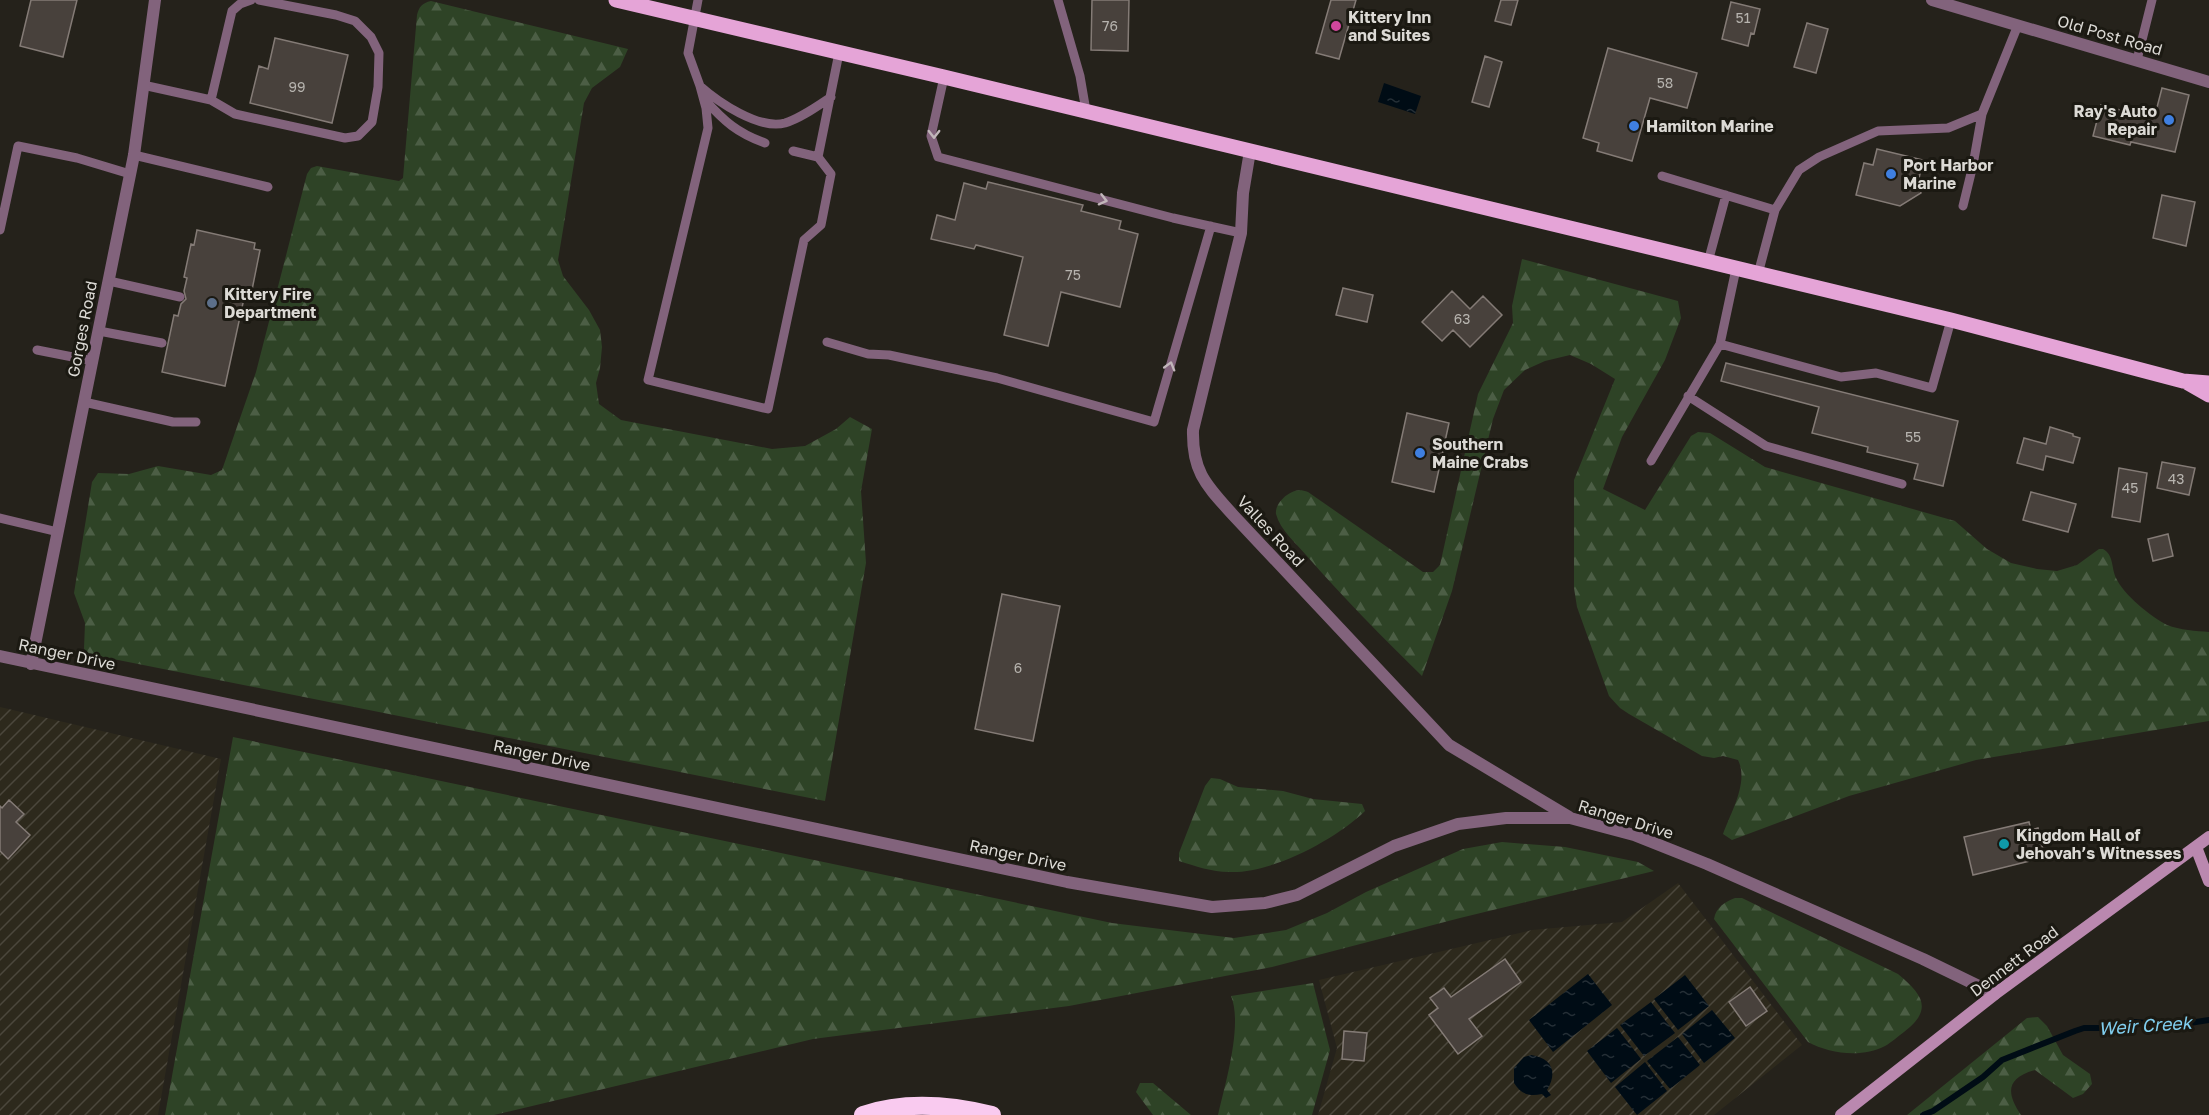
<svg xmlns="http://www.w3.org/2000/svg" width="2209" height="1115" font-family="'Golos Text',sans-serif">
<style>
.industrial{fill:url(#industrial-furrows)}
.forest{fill:url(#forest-firs)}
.water{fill:url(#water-ripples)}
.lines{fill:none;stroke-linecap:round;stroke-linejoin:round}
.stream{stroke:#000c15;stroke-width:6}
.building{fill:#48413c;stroke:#847b76;stroke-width:1.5}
.lane{stroke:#82637c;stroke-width:9}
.street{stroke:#82637c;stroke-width:12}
.secondary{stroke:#ba88af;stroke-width:12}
.primary{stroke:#e5a4d7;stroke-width:15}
.highway{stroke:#f9caef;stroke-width:18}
.oneway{stroke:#c1b6ba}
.hotel-dot{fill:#d1479c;stroke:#1b1912;stroke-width:2}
.shop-dot{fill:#3f7fe0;stroke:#1b1912;stroke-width:2}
.service-dot{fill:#5c6f8a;stroke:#1b1912;stroke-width:2}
.culture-dot{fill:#0f9aa8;stroke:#1b1912;stroke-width:2}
.labels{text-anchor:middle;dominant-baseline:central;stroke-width:6;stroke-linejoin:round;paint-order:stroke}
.number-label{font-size:14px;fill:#b7b4af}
.poi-label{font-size:16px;font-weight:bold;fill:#dcdad5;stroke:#1b1912;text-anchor:start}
.street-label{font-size:16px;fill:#dcdad5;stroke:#1b1912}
.water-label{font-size:18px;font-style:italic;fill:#80ceef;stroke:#1b1912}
</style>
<defs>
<pattern id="industrial-furrows" width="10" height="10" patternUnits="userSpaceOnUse" patternTransform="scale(1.5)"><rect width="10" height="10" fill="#2d291c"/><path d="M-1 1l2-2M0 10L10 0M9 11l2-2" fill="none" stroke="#4b473c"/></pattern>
<pattern id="forest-firs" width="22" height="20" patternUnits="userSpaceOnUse" patternTransform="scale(1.5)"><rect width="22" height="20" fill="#2e4326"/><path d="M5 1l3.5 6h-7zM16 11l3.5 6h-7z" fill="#4c5e45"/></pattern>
<pattern id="water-ripples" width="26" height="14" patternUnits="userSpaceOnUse" patternTransform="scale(1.5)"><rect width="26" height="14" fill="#000c15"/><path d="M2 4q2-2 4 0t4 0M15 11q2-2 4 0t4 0" fill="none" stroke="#252f36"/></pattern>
</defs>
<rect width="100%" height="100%" fill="#25221b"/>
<path class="industrial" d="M 0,707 L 221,759 L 158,1115 L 0,1115 Z
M 1678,883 L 1802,1045 L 1714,1115 L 1318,1115 L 1337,1048 L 1319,980 L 1532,930 L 1622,922 Z"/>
<path class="forest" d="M 431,1 L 628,49 L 620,67 L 592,88 L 584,103 L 558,260 L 563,276 L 589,310 L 600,330 L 602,347 L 600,368 L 596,383 L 599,404 L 621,420 L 772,449 L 805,446 L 836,429 L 850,417 L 872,429 L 861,491 L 866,563 L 825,801 L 88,654 L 84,649 L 85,623 L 74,593 L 92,482 L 98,473 L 129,474 L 158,466 L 211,475 L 222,470 L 256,372 L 307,174 L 311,168 L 317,166 L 399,181 L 403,178 L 417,15 C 419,7 422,3 431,1 Z
M 1522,259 L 1678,301 L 1681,318 L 1665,360 L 1622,437 L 1603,489 L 1645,510 L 1691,436 L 1698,432 L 1710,433 L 1765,467 L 1955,521 L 1987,549 L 2011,563 L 2037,569 L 2057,571 L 2077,565 L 2099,549 L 2103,549 C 2114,555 2111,567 2116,578 C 2123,594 2151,617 2167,625 C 2180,630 2196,631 2209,632 L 2209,721 L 1976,760 L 1849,796 L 1732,840 L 1723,834 C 1731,812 1749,782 1738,760 L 1723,756 L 1714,758 L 1702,756 L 1629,714 L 1620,708 L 1609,696 L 1577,607 L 1574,588 L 1574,480 L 1615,379 L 1591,364 L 1570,355 L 1545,361 L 1525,370 L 1504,390 L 1493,419 L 1452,591 L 1422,676 C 1382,637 1343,597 1306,555 C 1296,543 1280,530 1276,514 C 1275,507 1281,499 1287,495 C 1294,490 1300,489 1308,492 L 1423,572 L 1433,572 L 1440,565 L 1478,394 L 1513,323 L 1512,306 Z
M 233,737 L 1112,923 L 1234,938 L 1286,930 L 1327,913 L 1366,892 L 1463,849 L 1502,842 L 1565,847 L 1638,862 L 1654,871 L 1460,918 L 1272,967 L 1069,1006 L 813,1039 L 494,1115 L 165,1115 Z
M 1211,778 L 1220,779 L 1238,787 L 1283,791 L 1313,799 L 1362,804 L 1365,811 C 1335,840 1271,874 1229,872 C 1212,872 1195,866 1179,861 L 1179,853 L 1205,786 Z
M 1735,898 L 1742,898 L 1898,974 C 1922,994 1934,1009 1904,1032 C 1898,1036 1891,1043 1885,1046 C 1862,1058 1830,1054 1808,1042 L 1714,919 C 1716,907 1725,902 1735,898 Z
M 1313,983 L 1330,1050 L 1312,1115 L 1218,1115 C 1225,1084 1243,1025 1231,996 Z
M 2038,1017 L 2047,1026 L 2063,1055 L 2090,1074 L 2092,1084 L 2083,1094 L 2073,1098 L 2035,1070 C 2006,1078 2006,1093 2021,1115 L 1907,1115 L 2027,1018 Z
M 1140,1083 L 1153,1083 L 1191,1115 L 1153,1115 L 1136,1092 Z"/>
<path class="water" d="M 1384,83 L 1421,96 L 1415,114 L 1378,102 Z
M 1588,974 L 1612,1005 L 1553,1052 L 1529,1020 Z
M 1685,975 L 1709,1006 L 1678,1030 L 1654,999 Z
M 1651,1002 L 1675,1033 L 1644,1056 L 1620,1025 Z
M 1712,1010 L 1735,1038 L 1704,1063 L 1682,1034 Z
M 1617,1028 L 1641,1059 L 1611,1083 L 1587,1051 Z
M 1678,1037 L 1700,1065 L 1670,1089 L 1647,1061 Z
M 1531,1055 C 1552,1058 1558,1072 1547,1090 L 1551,1095 L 1546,1098 L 1542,1094 C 1529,1097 1521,1094 1514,1083 L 1514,1068 L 1524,1057 Z
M 1645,1062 L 1667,1091 L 1637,1115 L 1615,1087 Z"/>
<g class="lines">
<path class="stream" d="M 1923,1115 L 1933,1111 L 1983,1077 L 2002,1060 L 2075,1031 L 2084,1028 L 2100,1028 L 2134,1022 L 2177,1025 L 2209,1020"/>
</g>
<path class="building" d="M 31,0 L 77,0 L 63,57 L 20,46 Z
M 1092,0 L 1129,0 L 1128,51 L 1091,50 Z
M 1331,0 L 1356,0 L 1339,59 L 1316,53 Z
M 1501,0 L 1518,0 L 1511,25 L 1495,21 Z
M 1731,2 L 1760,9 L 1754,34 L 1751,33 L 1748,46 L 1722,39 Z
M 1807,23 L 1828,29 L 1816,73 L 1794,67 Z
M 275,38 L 348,55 L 332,123 L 250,103 L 259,66 L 268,69 Z
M 1608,48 L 1697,73 L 1687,108 L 1650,98 L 1632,161 L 1597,151 L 1599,143 L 1583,138 Z
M 1485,56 L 1502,62 L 1489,107 L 1472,102 Z
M 2162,88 L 2189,95 L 2175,152 L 2131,142 L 2130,145 L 2093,136 L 2101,105 L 2154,119 Z
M 1877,149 L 1923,160 L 1918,183 L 1921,193 L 1900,206 L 1856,195 L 1864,163 L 1873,165 Z
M 988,182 L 1083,205 L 1081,211 L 1121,221 L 1119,229 L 1138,234 L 1120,307 L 1061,292 L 1048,346 L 1004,335 L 1023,257 L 976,245 L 974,249 L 931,239 L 937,215 L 955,220 L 964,183 L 986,189 Z
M 2162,195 L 2195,202 L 2186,246 L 2153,238 Z
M 197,230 L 255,243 L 254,249 L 260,250 L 252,290 L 246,289 L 225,386 L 162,372 L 174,315 L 178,316 L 181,304 L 186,299 L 184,291 L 187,278 L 184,277 L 191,244 L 194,245 Z
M 1343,288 L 1373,295 L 1367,322 L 1336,315 Z
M 1452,291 L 1470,309 L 1483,296 L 1502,315 L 1470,347 L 1453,330 L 1442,341 L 1422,322 Z
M 1726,363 L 1958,421 L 1943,486 L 1914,479 L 1918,464 L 1867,452 L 1868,447 L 1812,433 L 1819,407 L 1721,381 Z
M 1407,413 L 1449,423 L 1434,492 L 1392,482 Z
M 2050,427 L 2073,434 L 2073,436 L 2080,438 L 2073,463 L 2046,456 L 2043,470 L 2017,463 L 2024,438 L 2046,444 Z
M 2162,462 L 2195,468 L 2189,495 L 2157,488 Z
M 2119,468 L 2147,473 L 2140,522 L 2112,517 Z
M 2031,492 L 2076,504 L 2068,532 L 2023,520 Z
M 2168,534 L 2173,556 L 2153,561 L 2148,539 Z
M 1002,594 L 1060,606 L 1033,741 L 975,729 Z
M 9,800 L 24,814 L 16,822 L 30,835 L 8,859 L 0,851 L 0,806 L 2,808 Z
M 2029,822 L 2031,830 L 2038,828 L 2043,850 L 2036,852 L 2038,859 L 1973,875 L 1964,837 Z
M 1505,959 L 1521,982 L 1469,1019 L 1482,1036 L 1458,1054 L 1429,1015 L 1438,1008 L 1430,998 L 1444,988 L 1451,997 Z
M 1750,987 L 1767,1011 L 1746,1026 L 1729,1002 Z
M 1344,1031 L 1367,1033 L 1364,1061 L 1342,1059 Z"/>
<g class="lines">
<path class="lane" d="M 698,0 L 688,53 L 700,86 L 706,108 L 708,128 L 648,380 L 768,409 L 804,240 L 821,225 L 831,174 L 818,157 L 839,53
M 1058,0 L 1080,76 L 1086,111
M 2137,60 L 2152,0
M 944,77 L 931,136 L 938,157 L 1173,218 L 1241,233
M 143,85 L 211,100 L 235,114 L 345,138 L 358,136 L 372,122 L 378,87 L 379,53 L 371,37 L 355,21 L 336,15 L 259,0
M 700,86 C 718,102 759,130 785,123 C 801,118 816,107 831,97
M 211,100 L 232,11 L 240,4 L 251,0
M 705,100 C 724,121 737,133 765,143
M 793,151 L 818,157
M 134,155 L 268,187
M 1662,176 L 1775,210
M 1963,206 L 1973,165 L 1982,114
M 0,230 L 18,146 L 77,158 L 130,174
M 1708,262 L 1726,195
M 1736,269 L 1720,344 L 1841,377 L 1876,373 L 1932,388 L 1951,320
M 1758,274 L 1775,210 L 1799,170 L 1819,157 L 1878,131 L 1948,128 L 1982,114 L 2018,25
M 109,281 L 180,297
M 99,331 L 162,343
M 827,342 L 868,354 L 889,355 L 997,378 L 1154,422 L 1211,226
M 37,350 L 93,361
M 1688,396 L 1766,446 L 1902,484
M 84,402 L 173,422 L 196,422
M 1651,461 L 1720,344
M 0,518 L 58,532"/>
<path class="street" d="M 1932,0 L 2209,82
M 1250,151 L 1243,193 L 1241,233 L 1193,430 C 1192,473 1207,486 1234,516 L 1449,745 L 1569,817
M 0,656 L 1067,882 L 1212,907 L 1265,903 L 1297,895 L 1394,846 L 1458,824 L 1506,818 L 1570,818 L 1634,835 L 1707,864 L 1923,959 L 1995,994
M 31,664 L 134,155 L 155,0"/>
<path class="secondary" d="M 2196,847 L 2209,881
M 1841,1115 L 1995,994 L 2209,837"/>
<path class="primary" d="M 616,0 L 944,77 L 1951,320 L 2183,381 L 2209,383
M 2188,383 L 2209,395"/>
<path class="highway" d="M 863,1115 C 904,1101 951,1105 992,1115"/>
</g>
<defs><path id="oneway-chevron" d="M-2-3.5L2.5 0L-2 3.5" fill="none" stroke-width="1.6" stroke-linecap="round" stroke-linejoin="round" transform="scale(1.5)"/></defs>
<g class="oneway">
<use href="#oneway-chevron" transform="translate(934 134) rotate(90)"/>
<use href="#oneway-chevron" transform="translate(1103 200) rotate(14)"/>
<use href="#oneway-chevron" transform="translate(1170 366) rotate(-74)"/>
</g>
<circle class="hotel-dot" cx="1336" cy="26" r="6"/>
<g class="shop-dot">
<circle cx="2169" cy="120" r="6"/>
<circle cx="1634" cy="126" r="6"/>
<circle cx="1891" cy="174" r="6"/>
<circle cx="1420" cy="453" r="6"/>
</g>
<circle class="service-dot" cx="212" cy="303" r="6"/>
<circle class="culture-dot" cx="2004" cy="844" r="6"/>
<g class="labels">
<g class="number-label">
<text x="1743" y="17">51</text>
<text x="1110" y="25">76</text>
<text x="1665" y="82">58</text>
<text x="297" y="86">99</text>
<text x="1073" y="274">75</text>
<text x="1462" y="318">63</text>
<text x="1913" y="436">55</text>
<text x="2176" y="478">43</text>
<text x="2130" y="487">45</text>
<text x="1018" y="667">6</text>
</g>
<g class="poi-label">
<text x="1348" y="17">Kittery Inn<tspan x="1348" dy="18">and Suites</tspan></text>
<text x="2157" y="111" text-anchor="end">Ray's Auto<tspan x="2157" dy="18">Repair</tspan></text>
<text x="1646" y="126">Hamilton Marine</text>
<text x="1903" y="165">Port Harbor<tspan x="1903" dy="18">Marine</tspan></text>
<text x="224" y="294">Kittery Fire<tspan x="224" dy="18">Department</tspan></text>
<text x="1432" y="444">Southern<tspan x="1432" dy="18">Maine Crabs</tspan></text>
<text x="2016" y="835">Kingdom Hall of<tspan x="2016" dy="18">Jehovah’s Witnesses</tspan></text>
</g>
<g class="street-label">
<text transform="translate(2110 35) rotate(16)">Old Post Road</text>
<text transform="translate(82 329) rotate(-79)">Gorges Road</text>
<text transform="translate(1271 531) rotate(47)">Valles Road</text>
<text transform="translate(67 654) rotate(12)">Ranger Drive</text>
<text transform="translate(542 755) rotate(12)">Ranger Drive</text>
<text transform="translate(1626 819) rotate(17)">Ranger Drive</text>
<text transform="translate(1018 855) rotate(12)">Ranger Drive</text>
<text transform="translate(2014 961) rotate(-37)">Dennett Road</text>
</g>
<g class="water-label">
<text transform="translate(2145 1025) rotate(-4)">Weir Creek</text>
</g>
</g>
</svg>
